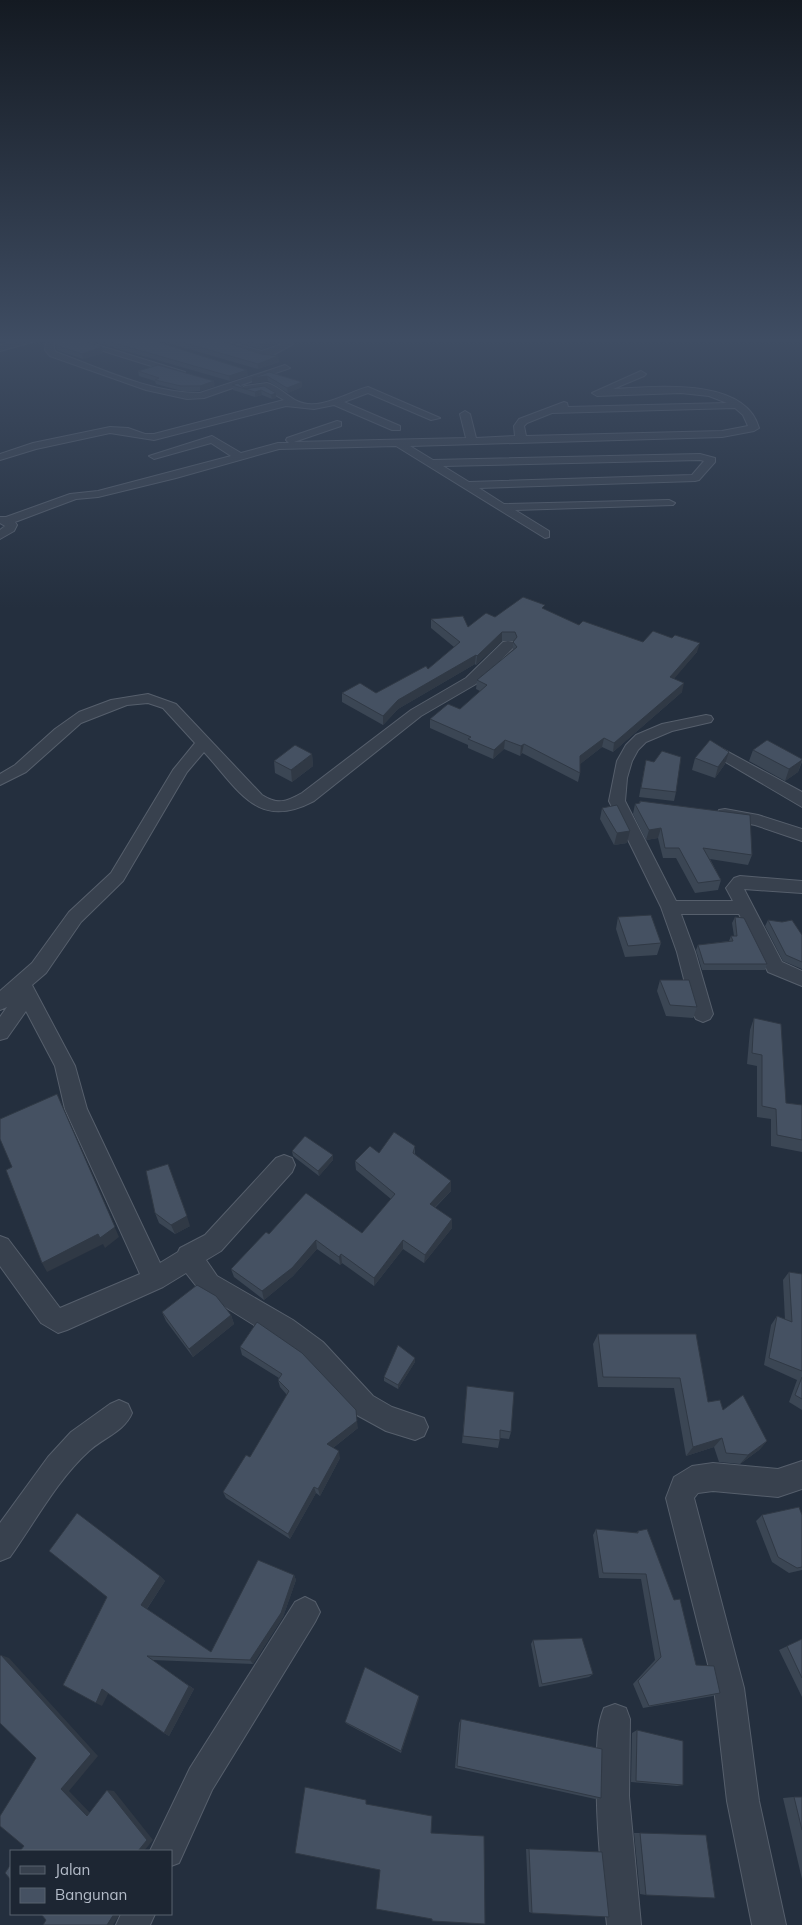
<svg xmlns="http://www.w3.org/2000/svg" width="802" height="1925" font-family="Mulish,sans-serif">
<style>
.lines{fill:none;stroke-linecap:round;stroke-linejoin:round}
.street-casing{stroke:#565f6c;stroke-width:2}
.street{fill:#38414e;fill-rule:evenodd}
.wall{fill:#3b4654}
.shaded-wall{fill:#303945}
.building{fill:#455162;stroke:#303945}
</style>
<rect width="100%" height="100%" fill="#242f3e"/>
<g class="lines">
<defs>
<path id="street" d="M 28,339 L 43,339 L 0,351 L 0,345 Z
M 48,339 L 54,341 L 54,349 L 56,352 C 102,369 151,393 200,393 L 285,365 L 290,368 L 204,398 L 187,399 L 146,390 L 50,356 L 45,350 L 46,341 Z
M 65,339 L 78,339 L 185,372 L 177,374 Z
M 203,339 L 216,339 L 262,351 L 282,344 L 276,339 L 286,339 L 293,344 L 273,355 L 262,357 Z
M 641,371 L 646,374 L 644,376 L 613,389 C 653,387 745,376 759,428 L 754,431 L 722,437 L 410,446 L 433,460 L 700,454 L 715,458 L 715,462 L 699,480 L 695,481 L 479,488 L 504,504 L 669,500 L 675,503 L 673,505 L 515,510 L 549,531 L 549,537 L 545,538 L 396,446 L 279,449 L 176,478 L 98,497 L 76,499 L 15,522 L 17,525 L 14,531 L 0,539 L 0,530 L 5,526 L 0,523 L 0,517 L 6,517 L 70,494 L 98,491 L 231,456 L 211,443 L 154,459 L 149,456 L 212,436 L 241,453 L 278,443 L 289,443 L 286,440 L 287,438 L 337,421 L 341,422 L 341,426 L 294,442 L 466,438 L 460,414 L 465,411 L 470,414 L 476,438 L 515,436 L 514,426 L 519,419 L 564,402 L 567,403 L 568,407 L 727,403 L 709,396 L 681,393 L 597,396 L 592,393 ZM 735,408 L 743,415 L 748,426 L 722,431 L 526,436 L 524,426 L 527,423 L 552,413 ZM 700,460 L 704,461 L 692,475 L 469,482 L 443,466 Z
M 267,383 C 278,386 287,396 297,401 C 319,412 348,392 368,387 L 440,418 L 431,420 L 368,393 L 344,402 L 400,426 L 400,430 L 392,430 L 334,405 L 314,409 L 286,406 L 154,440 L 110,433 L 36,449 L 0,460 L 0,454 L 33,443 L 110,427 L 128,428 L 145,434 L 154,434 L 284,400 L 265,389 L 245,392 L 240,389 L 245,386 Z
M 508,641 L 513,642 L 515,645 L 513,648 L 476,684 L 421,716 L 314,801 C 257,831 239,790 204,752 L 187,772 L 123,881 L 81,922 L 46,973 L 32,985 L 75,1066 L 87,1109 L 160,1263 L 178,1252 L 180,1248 L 205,1235 L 276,1158 L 284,1155 L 292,1158 L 295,1165 L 292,1172 L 221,1251 L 206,1260 L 217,1276 L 293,1320 L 323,1342 L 373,1396 L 392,1407 L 424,1418 L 428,1427 L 424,1436 L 415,1440 L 386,1431 L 355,1414 L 305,1360 L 275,1338 L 201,1292 L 186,1273 L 163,1287 L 67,1330 L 58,1333 L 41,1323 L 0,1266 L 0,1236 L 8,1239 L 60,1308 L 140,1274 L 65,1109 L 55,1066 L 26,1011 L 7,1038 L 0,1040 L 0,1017 L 7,1007 L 0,1010 L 0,991 L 32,963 L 69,912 L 111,873 L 173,770 L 195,743 L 163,708 L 148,703 L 127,705 L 81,723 L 26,772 L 0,785 L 0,774 L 15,765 L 55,729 L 79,712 L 111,700 L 148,694 L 176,704 L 262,795 C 278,805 286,802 302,793 L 411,710 L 466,678 L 503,642 Z
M 706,715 L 711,716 L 713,719 L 711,722 L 672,731 L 646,742 L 638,750 L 632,761 L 627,778 L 625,801 L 676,901 L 733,901 L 726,888 L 734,878 L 740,876 L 802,881 L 802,893 L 744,889 L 782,962 L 802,971 L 802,986 L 768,972 L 739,914 L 681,914 L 695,952 L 713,1014 L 710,1019 L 703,1022 L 696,1019 L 693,1014 L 677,952 L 661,907 L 609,801 L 617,761 L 626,745 L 636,735 L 662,724 Z
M 717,746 L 802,792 L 802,807 L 712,754 L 709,751 L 712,748 Z
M 725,809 L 758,815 L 802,829 L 802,841 L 755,825 L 719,818 L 717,814 L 719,810 Z
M 119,1400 L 128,1404 L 132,1413 C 125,1431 103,1438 89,1451 C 57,1480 35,1522 10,1557 L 0,1561 L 0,1523 L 48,1457 L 71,1432 L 110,1404 Z
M 802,1461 L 802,1489 L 778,1497 L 713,1491 L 698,1493 L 694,1498 L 744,1688 L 759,1801 L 786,1925 L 752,1925 L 727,1801 L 714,1688 L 666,1498 L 674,1477 L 692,1466 L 713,1463 L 778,1469 Z
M 305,1597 L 315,1602 L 320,1612 L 315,1622 L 212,1790 L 179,1863 L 171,1866 L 171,1851 L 150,1851 L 190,1768 L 295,1602 Z
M 615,1704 L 626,1708 L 630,1719 L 629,1796 L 641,1925 L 607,1925 C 601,1871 595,1816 597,1761 C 597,1743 597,1725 604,1708 Z
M 121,1914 L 155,1914 L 150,1925 L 116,1925 Z"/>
</defs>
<use href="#street" class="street-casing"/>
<use href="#street" class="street"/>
</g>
<path class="wall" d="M 53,339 L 77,339 L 103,353 L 83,359 L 57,350 L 55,340 Z
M 84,339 L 148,339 L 248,375 L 230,381 Z
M 154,339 L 216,339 L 261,354 L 278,356 L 279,362 L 258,369 Z
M 223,339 L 278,339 L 278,343 L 262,349 Z
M 138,371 L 215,386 L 200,391 L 182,391 L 156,384 L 155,381 L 139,376 Z
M 269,372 L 302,382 L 302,387 L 288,393 L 268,381 L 252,383 L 252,378 Z
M 232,385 L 245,389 L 264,386 L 276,393 L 276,398 L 272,399 L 262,395 L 255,397 L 233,390 Z
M 544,609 L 579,625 L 643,642 L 697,652 L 674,678 L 682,692 L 613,752 L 602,747 L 580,764 L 580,773 L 578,782 L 522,753 L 520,756 L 504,749 L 493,759 L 468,748 L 468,745 L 430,728 L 430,719 L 460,709 L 480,691 L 476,689 L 477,680 L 513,650 L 513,642 L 514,641 L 502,641 L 476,665 L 475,664 L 398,709 L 383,725 L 342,702 L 342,693 L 376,693 L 428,669 L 454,647 L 431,628 L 431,619 L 468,627 L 495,617 Z
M 753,750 L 802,759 L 802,762 L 798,772 L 785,781 L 749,761 Z
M 312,754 L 313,766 L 292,782 L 275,773 L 274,761 Z
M 695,758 L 725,764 L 715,778 L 692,770 Z
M 646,760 L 654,762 L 676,792 L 674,801 L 639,797 Z
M 640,801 L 752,855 L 748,865 L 710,859 L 721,880 L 718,890 L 695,893 L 676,858 L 663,858 L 658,838 L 646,840 L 633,814 L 635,804 L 639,803 Z
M 602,808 L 627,843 L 614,845 L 600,819 Z
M 618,917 L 661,943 L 657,955 L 625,957 L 616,929 Z
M 735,917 L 767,964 L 765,970 L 702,970 L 696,950 L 698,945 L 729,941 L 731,936 L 734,936 L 732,923 Z
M 768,920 L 802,935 L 802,969 L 783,961 L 765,926 Z
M 660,980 L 697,1007 L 693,1018 L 666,1016 L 657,991 Z
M 754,1018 L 786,1103 L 802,1105 L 802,1152 L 771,1146 L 771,1119 L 757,1117 L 757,1066 L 747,1064 L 750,1030 Z
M 415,1146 L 415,1154 L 451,1191 L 435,1208 L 452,1228 L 424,1263 L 403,1249 L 374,1286 L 342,1263 L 340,1265 L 317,1249 L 293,1276 L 264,1300 L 234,1277 L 231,1269 L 269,1234 L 362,1233 L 391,1199 L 356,1170 L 355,1161 L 379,1153 Z
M 292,1151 L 333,1160 L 319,1176 L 293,1156 Z
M 155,1213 L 190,1226 L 175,1234 L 159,1223 Z
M 789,1272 L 802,1274 L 802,1410 L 789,1402 L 797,1380 L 764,1365 L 771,1325 L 777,1316 L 785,1320 L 783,1280 Z
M 162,1312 L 231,1315 L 234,1324 L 193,1357 L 166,1321 Z
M 257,1322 L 358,1428 L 333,1448 L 340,1458 L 320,1496 L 316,1493 L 290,1539 L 226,1498 L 223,1492 L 250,1457 L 287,1395 L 280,1387 L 278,1380 L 279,1378 L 242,1355 L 240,1347 Z
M 598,1334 L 696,1334 L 708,1402 L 723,1410 L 767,1441 L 759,1450 L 740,1464 L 719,1462 L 714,1447 L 686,1456 L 674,1388 L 598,1387 L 593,1344 Z
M 415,1358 L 415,1362 L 398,1389 L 384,1381 L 384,1377 Z
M 467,1386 L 511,1432 L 509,1439 L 500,1438 L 498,1448 L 462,1443 Z
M 762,1515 L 802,1515 L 802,1570 L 789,1573 L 772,1562 L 756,1521 Z
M 596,1529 L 636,1533 L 638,1531 L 696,1665 L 720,1693 L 713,1696 L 643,1708 L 633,1684 L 655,1660 L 641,1579 L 599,1578 L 593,1535 Z
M 294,1575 L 296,1580 L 283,1617 L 253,1664 L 152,1660 L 194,1689 L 169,1736 L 164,1733 L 108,1693 L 102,1706 L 160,1576 L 165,1581 L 147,1609 L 211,1652 Z
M 802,1639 L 802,1697 L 779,1650 Z
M 533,1640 L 593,1674 L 589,1677 L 539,1687 L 531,1644 Z
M 419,1696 L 401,1753 L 347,1724 L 345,1722 Z
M 461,1719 L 601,1798 L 595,1799 L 455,1768 L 459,1723 Z
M 637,1730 L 683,1785 L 677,1786 L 631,1782 L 632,1733 Z
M 794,1797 L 802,1797 L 802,1879 L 783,1798 Z
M 634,1833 L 640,1833 L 646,1895 L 640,1894 Z
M 526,1849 L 602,1852 L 532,1913 L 529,1912 Z"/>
<path class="shaded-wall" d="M 0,339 L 7,339 L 8,341 L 0,343 Z
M 278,339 L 278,343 L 262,349 L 261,344 Z
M 102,347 L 103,353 L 83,359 L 82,354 Z
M 278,356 L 279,362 L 258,369 L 258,364 Z
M 247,370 L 248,375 L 230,381 L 229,376 Z
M 267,376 L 268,381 L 252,383 L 252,378 Z
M 214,381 L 215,386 L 200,391 L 200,386 Z
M 302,382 L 302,387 L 288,393 L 287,388 Z
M 261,390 L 262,395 L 255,397 L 255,392 Z
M 276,393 L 276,398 L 272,399 L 271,395 Z
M 502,632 L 502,641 L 476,665 L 477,656 Z
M 700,643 L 697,652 L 668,686 L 670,677 Z
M 476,655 L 475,664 L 398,709 L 383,725 L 383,716 L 398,700 Z
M 684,683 L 682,692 L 613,752 L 614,743 Z
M 604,738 L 602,747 L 579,765 L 580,756 Z
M 505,740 L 504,749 L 493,759 L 494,750 Z
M 524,744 L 522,753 L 520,756 L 521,746 Z
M 729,752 L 725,764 L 715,778 L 718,767 Z
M 312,754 L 313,766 L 292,782 L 291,770 Z
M 802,760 L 798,772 L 785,781 L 789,769 Z
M 661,828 L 658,838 L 646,840 L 649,830 Z
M 630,831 L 627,843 L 614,845 L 617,833 Z
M 62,1105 L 119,1237 L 105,1248 L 103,1244 L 47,1272 L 42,1263 Z
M 333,1155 L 333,1160 L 319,1176 L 318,1171 Z
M 451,1181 L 451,1191 L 429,1213 L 430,1204 Z
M 187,1216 L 190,1226 L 175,1234 L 171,1225 Z
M 452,1219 L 452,1228 L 424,1263 L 425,1255 Z
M 316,1240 L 317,1249 L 293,1276 L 264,1300 L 262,1291 Z
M 403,1240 L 403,1249 L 374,1286 L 374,1278 Z
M 341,1254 L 342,1263 L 340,1265 L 339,1257 Z
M 231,1315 L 234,1324 L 193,1357 L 189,1349 Z
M 415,1358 L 415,1362 L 398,1389 L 398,1385 Z
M 357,1421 L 358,1428 L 329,1451 L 327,1444 Z
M 722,1438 L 714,1447 L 686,1456 L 693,1447 Z
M 767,1441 L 759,1450 L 740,1464 L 748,1455 Z
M 339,1451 L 340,1458 L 320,1496 L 318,1489 Z
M 314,1487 L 316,1493 L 290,1539 L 288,1534 Z
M 294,1575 L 296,1580 L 283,1617 L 253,1664 L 250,1660 Z
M 160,1576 L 165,1581 L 146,1610 L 141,1605 Z
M 1,1655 L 9,1658 L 98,1756 L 69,1791 L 94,1817 L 87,1816 L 61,1789 Z
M 189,1686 L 194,1689 L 169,1736 L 164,1733 Z
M 102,1689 L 109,1692 L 102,1706 L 96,1703 Z
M 419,1696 L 419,1699 L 401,1753 L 401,1751 Z
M 107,1790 L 114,1791 L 153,1840 L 144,1851 L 138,1851 Z
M 114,1914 L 120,1914 L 113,1925 L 107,1925 Z"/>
<path class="building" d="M 55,339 L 77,339 L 102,347 L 82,354 L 56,345 Z
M 100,339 L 148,339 L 247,370 L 229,376 Z
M 171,339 L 216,339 L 261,354 L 278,356 L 258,364 Z
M 241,339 L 276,339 L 261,344 Z
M 158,365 L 214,381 L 200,386 L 181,386 L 155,380 L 159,378 L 138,371 Z
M 269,372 L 302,382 L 287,388 L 267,376 L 252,378 Z
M 238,383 L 245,389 L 264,386 L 276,393 L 271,395 L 261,390 L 255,392 L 232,385 Z
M 523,597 L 545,605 L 542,608 L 579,625 L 583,621 L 643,642 L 653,631 L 672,638 L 675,635 L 700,643 L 670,677 L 684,683 L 614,743 L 604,738 L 580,756 L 580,773 L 524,744 L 521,746 L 505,740 L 494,750 L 468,739 L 471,737 L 430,719 L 448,704 L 460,709 L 487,685 L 477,680 L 517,647 L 513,642 L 517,637 L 515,632 L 502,632 L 477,656 L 476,655 L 398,700 L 383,716 L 342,693 L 360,683 L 376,693 L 426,666 L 428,669 L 460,642 L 431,619 L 463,616 L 468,627 L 486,613 L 495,617 Z
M 710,740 L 729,752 L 718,767 L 695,758 Z
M 767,740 L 802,759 L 802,760 L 789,769 L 753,750 Z
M 295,745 L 312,754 L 291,770 L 274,761 Z
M 662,751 L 681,757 L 676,792 L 641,788 L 646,760 L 654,762 Z
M 640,801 L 750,815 L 752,855 L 703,848 L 721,880 L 698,883 L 679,848 L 665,848 L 661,828 L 649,830 L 635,804 L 640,803 Z
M 617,805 L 630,831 L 617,833 L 602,808 Z
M 651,915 L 661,943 L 628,946 L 618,917 Z
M 735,917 L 744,918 L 767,964 L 704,964 L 698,945 L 733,941 L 731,936 L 737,936 Z
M 768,920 L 782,922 L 792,920 L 802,935 L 802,962 L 786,955 Z
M 660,980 L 689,980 L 697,1007 L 670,1005 Z
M 754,1018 L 781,1024 L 786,1103 L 802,1105 L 802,1140 L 777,1135 L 776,1109 L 762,1106 L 762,1055 L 752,1053 Z
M 57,1094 L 115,1227 L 100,1238 L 98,1234 L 42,1263 L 6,1170 L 12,1167 L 0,1139 L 0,1119 Z
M 394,1132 L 415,1146 L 413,1153 L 451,1181 L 430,1204 L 452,1219 L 425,1255 L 403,1240 L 374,1278 L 341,1254 L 339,1257 L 316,1240 L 292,1268 L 262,1291 L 231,1269 L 266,1232 L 269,1234 L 306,1193 L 362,1233 L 395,1194 L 355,1161 L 370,1146 L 379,1153 Z
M 305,1136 L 333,1155 L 318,1171 L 292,1151 Z
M 168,1164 L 187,1216 L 171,1225 L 155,1213 L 146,1171 Z
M 789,1272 L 802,1274 L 802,1371 L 769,1358 L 777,1316 L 792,1322 Z
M 197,1285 L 216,1296 L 231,1315 L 189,1349 L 162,1312 Z
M 257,1322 L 302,1353 L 356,1410 L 357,1421 L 327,1444 L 339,1451 L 318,1489 L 314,1487 L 288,1534 L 223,1492 L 246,1455 L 250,1457 L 289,1391 L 278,1380 L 282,1374 L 240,1347 Z
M 598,1334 L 696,1334 L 708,1402 L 720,1400 L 723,1410 L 743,1395 L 767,1441 L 748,1455 L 726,1453 L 722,1438 L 693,1447 L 680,1378 L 603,1377 Z
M 398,1345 L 415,1358 L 398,1385 L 384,1377 Z
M 802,1377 L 802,1399 L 795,1395 Z
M 467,1386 L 514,1392 L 511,1432 L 500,1430 L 500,1440 L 463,1436 Z
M 799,1507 L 802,1515 L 802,1567 L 797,1568 L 778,1557 L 762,1515 Z
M 77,1513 L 160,1576 L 141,1605 L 211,1652 L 258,1560 L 294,1575 L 281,1613 L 250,1660 L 147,1656 L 189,1686 L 164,1733 L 102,1689 L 96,1703 L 63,1685 L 107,1597 L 49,1551 Z
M 596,1529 L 638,1533 L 638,1531 L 647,1529 L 674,1600 L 680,1599 L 696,1665 L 714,1666 L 720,1693 L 649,1706 L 638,1681 L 661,1657 L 646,1574 L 603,1573 Z
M 582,1638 L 593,1674 L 542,1684 L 533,1640 Z
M 802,1639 L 802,1678 L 787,1646 Z
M 1,1655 L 91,1754 L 61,1789 L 87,1816 L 107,1790 L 147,1840 L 138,1851 L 20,1851 L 24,1846 L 0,1826 L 0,1816 L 36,1758 L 0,1723 L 0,1656 Z
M 365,1667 L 419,1696 L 401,1751 L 345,1722 Z
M 461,1719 L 602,1749 L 601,1798 L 457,1766 Z
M 637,1730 L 683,1741 L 683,1785 L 636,1781 Z
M 305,1787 L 366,1800 L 366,1804 L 432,1816 L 431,1833 L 484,1836 L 485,1924 L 432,1921 L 432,1919 L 376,1909 L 380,1870 L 295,1853 Z
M 794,1797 L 802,1797 L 802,1830 Z
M 640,1833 L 706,1835 L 715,1898 L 646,1895 Z
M 529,1849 L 602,1852 L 609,1917 L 532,1913 Z
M 11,1864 L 11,1880 L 5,1873 Z
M 41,1914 L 114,1914 L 107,1925 L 43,1925 L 46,1920 Z"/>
<linearGradient id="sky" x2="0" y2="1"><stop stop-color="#141a22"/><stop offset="0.56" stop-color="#3f4d63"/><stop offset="1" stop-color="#3f4d63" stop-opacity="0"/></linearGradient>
<rect width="802" height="608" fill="url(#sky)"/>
<rect x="10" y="1850" width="162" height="65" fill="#1d2633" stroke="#59626f"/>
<rect x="20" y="1866" width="25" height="8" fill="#38414e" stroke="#59626f"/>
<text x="55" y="1875" font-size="15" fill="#b4bcc9">Jalan</text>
<rect x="20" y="1888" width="25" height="15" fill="#455162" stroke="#59626f"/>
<text x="55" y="1900" font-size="15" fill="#b4bcc9">Bangunan</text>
</svg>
